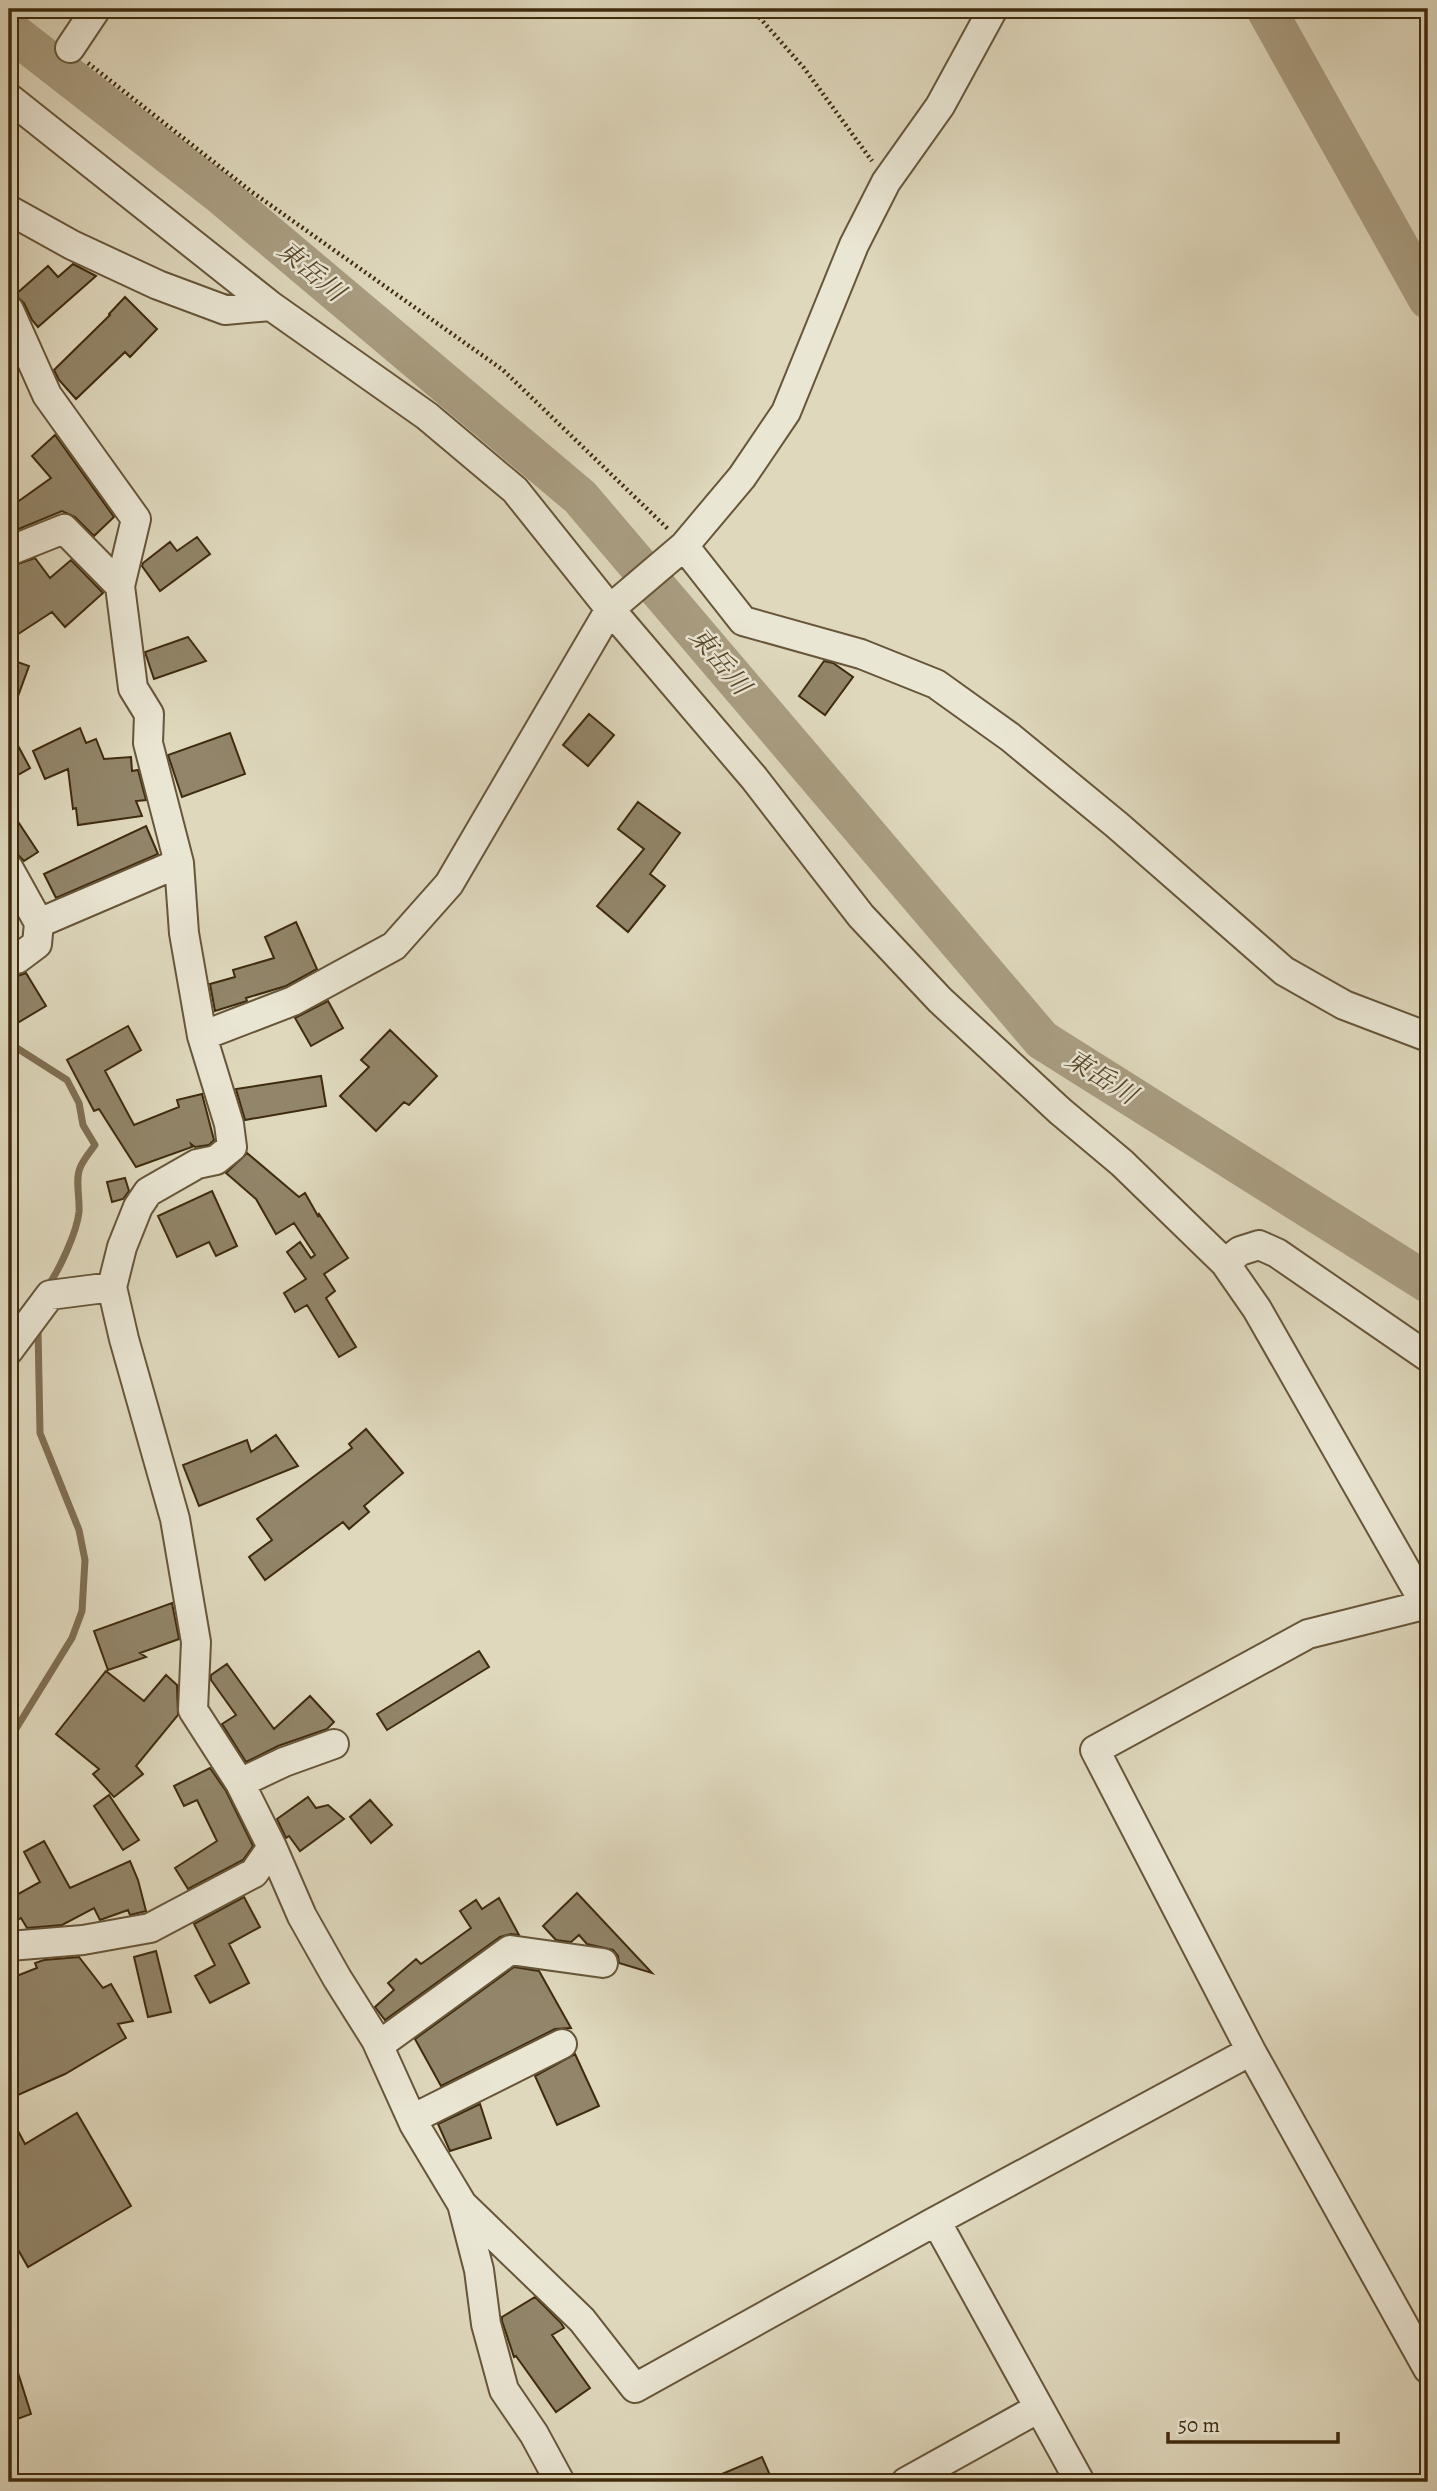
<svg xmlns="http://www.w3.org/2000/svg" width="1437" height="2491" font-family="Alegreya,'Noto Serif JP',serif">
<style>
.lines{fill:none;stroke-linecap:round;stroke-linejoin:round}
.stream{stroke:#7f6f53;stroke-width:7}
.river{stroke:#a99d81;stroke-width:40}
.building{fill:#928569;stroke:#3f2b0d;stroke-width:2}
.minor-casing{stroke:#675639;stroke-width:32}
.path{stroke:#3f2b0d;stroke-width:4.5;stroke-dasharray:2 3.5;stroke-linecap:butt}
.minor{stroke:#eae6d4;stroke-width:28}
.labels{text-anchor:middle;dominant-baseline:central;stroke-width:5;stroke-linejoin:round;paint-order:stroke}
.water-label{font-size:26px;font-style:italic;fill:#5a482a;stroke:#eae6d4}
</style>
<rect width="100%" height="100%" fill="#dfd8bd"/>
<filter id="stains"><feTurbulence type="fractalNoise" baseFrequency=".00286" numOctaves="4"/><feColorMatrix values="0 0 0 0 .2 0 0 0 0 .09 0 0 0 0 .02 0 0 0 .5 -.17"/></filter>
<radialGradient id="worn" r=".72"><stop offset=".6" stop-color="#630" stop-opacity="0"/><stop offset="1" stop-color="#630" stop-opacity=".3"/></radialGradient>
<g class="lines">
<path class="stream" d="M 9,1043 L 67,1080 L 79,1103 L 83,1125 L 95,1145 C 90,1152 83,1160 80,1168 C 75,1180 80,1198 79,1212 C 77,1232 59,1271 47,1287
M 9,1740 L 72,1638 L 82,1611 L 85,1560 L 79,1530 L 40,1433 L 38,1328"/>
<path class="river" d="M 1266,9 L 1428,299
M 9,30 L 220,194 L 580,497 L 1042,1040 L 1428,1283"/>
</g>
<path class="building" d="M 73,264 L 96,276 L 38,327 L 32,320 L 24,303 L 15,295 L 48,266 L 58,277 Z
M 125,297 L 157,329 L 130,357 L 125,352 L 76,399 L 59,380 L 54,370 L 110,315 L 109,314 Z
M 55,435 L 114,517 L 94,536 L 75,517 L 62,511 L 9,533 L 9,508 L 51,478 L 32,456 Z
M 197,537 L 210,554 L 160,591 L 142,566 L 143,563 L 170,542 L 177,551 Z
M 35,558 L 50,578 L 71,560 L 103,593 L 65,627 L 52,612 L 9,640 L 9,567 Z
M 188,637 L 206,661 L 154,679 L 145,652 Z
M 9,659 L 29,666 L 11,715 L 9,714 Z
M 824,661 L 833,663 L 853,677 L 825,715 L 799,696 Z
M 589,714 L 614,735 L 588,766 L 563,745 Z
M 80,728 L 86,743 L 96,739 L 104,759 L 131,757 L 132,771 L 138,770 L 146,800 L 136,801 L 142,816 L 78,825 L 76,808 L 73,809 L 68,769 L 45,779 L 33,751 Z
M 9,729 L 30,768 L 9,780 Z
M 230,733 L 245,774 L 182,797 L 168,755 Z
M 638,802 L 680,833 L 650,874 L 665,886 L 628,932 L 597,906 L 644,849 L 618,829 Z
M 9,808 L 38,852 L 24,861 L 17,854 L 9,852 Z
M 146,826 L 158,854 L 56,898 L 44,874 Z
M 296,922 L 317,969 L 286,986 L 246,998 L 247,1001 L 215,1011 L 210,984 L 235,977 L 233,970 L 274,958 L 265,937 Z
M 9,973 L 18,976 L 26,973 L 46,1006 L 9,1028 Z
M 328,1001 L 343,1028 L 311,1046 L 295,1018 Z
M 128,1026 L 141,1050 L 105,1071 L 134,1125 L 179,1107 L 177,1100 L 202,1094 L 214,1140 L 209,1145 L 195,1147 L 191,1144 L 192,1147 L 136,1167 L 99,1109 L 94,1111 L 67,1060 Z
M 390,1030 L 437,1076 L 409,1105 L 404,1102 L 376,1131 L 340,1096 L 369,1067 L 361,1060 Z
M 321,1076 L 326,1106 L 245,1120 L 236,1089 Z
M 247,1153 L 299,1197 L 305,1193 L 318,1216 L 319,1214 L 348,1258 L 324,1274 L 335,1291 L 326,1298 L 356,1347 L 339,1357 L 307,1305 L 295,1312 L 284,1293 L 306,1279 L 287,1252 L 300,1242 L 311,1258 L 315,1255 L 294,1223 L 276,1234 L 256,1199 L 226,1173 Z
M 125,1178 L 129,1191 L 123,1199 L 112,1202 L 107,1182 Z
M 212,1191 L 237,1246 L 216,1256 L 209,1242 L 177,1257 L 158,1216 Z
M 366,1429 L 403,1473 L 364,1506 L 369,1512 L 349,1529 L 343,1522 L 265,1580 L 249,1557 L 272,1540 L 257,1519 L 352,1448 L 349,1444 Z
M 276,1435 L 298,1466 L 199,1506 L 183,1465 L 247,1440 L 251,1452 Z
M 172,1603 L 179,1639 L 140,1653 L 146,1657 L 108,1670 L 94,1631 Z
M 479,1651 L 489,1667 L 387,1730 L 377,1714 Z
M 227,1664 L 274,1729 L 310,1696 L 334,1722 L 327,1729 L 278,1746 L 246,1762 L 222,1724 L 236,1715 L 211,1680 L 211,1675 Z
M 106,1671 L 144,1701 L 166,1675 L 177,1685 L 178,1715 L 136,1766 L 143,1774 L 114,1797 L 93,1774 L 99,1769 L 56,1734 Z
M 210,1768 L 226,1791 L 253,1846 L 243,1860 L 188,1889 L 175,1868 L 217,1841 L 197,1800 L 184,1806 L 174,1786 Z
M 109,1795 L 139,1840 L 123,1850 L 94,1806 Z
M 308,1797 L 316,1808 L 328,1805 L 344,1819 L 300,1851 L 289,1836 L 286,1838 L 277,1819 Z
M 370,1800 L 392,1825 L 371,1843 L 350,1817 Z
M 44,1841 L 70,1888 L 130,1861 L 138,1880 L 146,1911 L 130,1915 L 128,1910 L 100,1920 L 94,1908 L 62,1925 L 27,1928 L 21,1918 L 9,1925 L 9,1899 L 40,1882 L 24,1852 Z
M 577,1893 L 652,1973 L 619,1963 L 618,1956 L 613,1950 L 587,1944 L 579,1935 L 571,1942 L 556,1940 L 543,1926 Z
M 244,1897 L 260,1927 L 229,1944 L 249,1983 L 210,2003 L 195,1976 L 215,1965 L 194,1924 Z
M 499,1898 L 519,1935 L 511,1934 L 500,1937 L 385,2020 L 375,2007 L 394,1990 L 388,1983 L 416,1959 L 421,1964 L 471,1928 L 460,1911 L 476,1900 L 482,1909 Z
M 156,1951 L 171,2012 L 148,2017 L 134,1957 Z
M 79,1957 L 103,1988 L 111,1984 L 133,2021 L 118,2024 L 126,2038 L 65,2074 L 9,2099 L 9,1979 L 37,1968 L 35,1963 L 44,1960 Z
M 514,1967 L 539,1971 L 571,2028 L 555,2029 L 441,2086 L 415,2039 Z
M 575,2054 L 599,2106 L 557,2125 L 535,2076 Z
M 480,2104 L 491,2138 L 450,2151 L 438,2124 Z
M 77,2113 L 131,2206 L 28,2267 L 9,2234 L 9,2114 L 25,2144 Z
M 535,2297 L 561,2323 L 564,2328 L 552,2335 L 590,2388 L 556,2412 L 516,2356 L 514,2357 L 502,2321 L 502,2317 Z
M 13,2357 L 31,2414 L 9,2422 L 9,2358 Z
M 762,2457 L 773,2482 L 703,2482 Z"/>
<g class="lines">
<defs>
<path id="minor" d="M 70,48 L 96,9
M 9,98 L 271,306 L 427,416 L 515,490 L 610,609 L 754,778 L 861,916 L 940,1000 L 1060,1111 L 1122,1163 L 1225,1263 L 1257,1309 L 1428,1609
M 9,210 L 72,245 L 158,285 L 225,310 L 271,306
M 9,310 L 47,395 L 136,519 L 120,586 L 133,688 L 149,714 L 148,743 L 179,863 L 184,933 L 202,1036 L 229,1124 L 232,1147 L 216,1160 L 197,1164 L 148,1192 L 138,1207 L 122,1247 L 112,1287 L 124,1339 L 175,1519 L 196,1642 L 193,1710 L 240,1783 L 272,1847 L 302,1916 L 337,1978 L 376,2040 L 414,2124 L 462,2204 L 479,2270 L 486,2324 L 504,2390 L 534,2434 L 560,2482
M 684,546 L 743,621 L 861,654 L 936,684 L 1010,737 L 1117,825 L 1284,971 L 1344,1005 L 1428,1037
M 9,551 L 64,529 L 120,586
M 9,869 L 39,923
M 17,959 L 37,944 L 39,923 L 179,863
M 202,1036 L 293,1001 L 394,946 L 449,884 L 610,609 L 684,546 L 742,477 L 786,412 L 854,245 L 886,182 L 940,106 L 993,9
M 1225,1263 L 1240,1251 L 1259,1245 L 1277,1253 L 1428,1357
M 9,1350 L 50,1295 L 112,1287
M 1428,1604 L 1308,1634 L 1095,1750 L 1251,2051 L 1428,2369
M 240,1783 L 284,1762 L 334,1744
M 9,1946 L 83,1940 L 150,1928 L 254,1873 L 272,1847
M 379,2045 L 510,1950 L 603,1963
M 412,2119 L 562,2044
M 463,2205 L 582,2320 L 635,2388 L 936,2221 L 1080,2482
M 936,2221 L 1251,2051
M 906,2482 L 1039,2408"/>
</defs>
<use href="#minor" class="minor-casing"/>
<path class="path" d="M 752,9 L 804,68 L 872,161
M 88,63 L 252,192 L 503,370 L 669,530"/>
<use href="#minor" class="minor"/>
</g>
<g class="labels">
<g class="water-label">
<text transform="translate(311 271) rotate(40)">東岳川</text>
<text transform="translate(720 661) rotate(50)">東岳川</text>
<text transform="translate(1101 1077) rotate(32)">東岳川</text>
</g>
</g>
<rect width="1437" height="2491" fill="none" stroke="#dfd8bd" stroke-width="35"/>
<rect x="10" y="10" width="1416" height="2470" fill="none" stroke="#3f2b0d" stroke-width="3.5"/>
<rect x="18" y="18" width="1402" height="2456" fill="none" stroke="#3f2b0d" stroke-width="2"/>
<path d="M1168 2432v10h170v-10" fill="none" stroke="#3f2b0d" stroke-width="3.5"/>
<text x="1178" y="2432" font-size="21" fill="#3f2b0d" stroke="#eae6d4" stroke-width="5" paint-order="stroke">50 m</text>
<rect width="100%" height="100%" filter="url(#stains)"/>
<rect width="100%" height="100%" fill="url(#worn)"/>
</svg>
